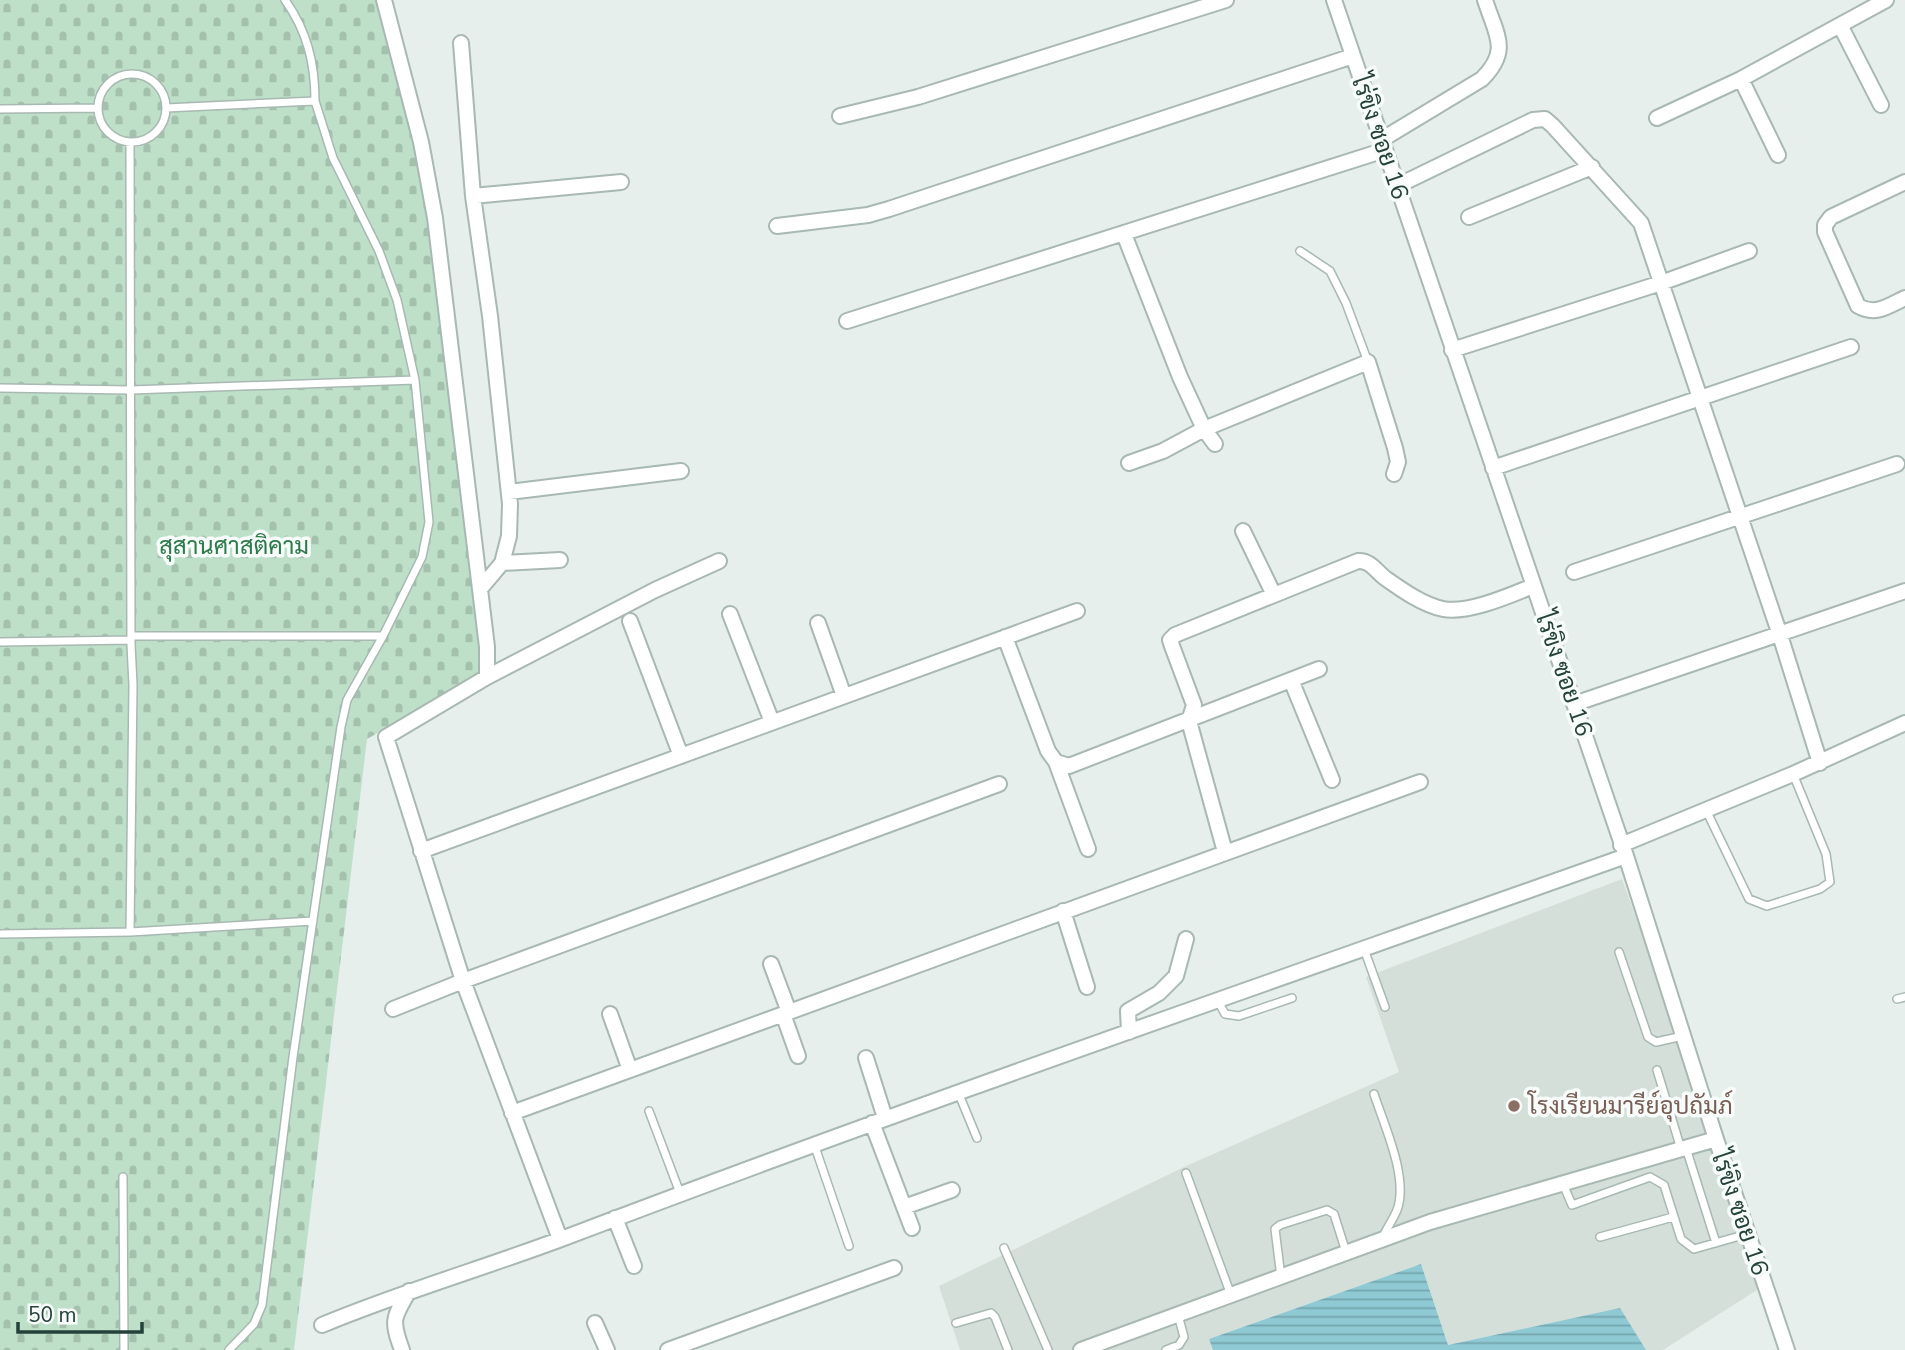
<svg xmlns="http://www.w3.org/2000/svg" width="1905" height="1350" font-family="'Nunito Sans',Sarabun,sans-serif">
<style>
.built{fill:#d4dfda}
.cemetery{fill:url(#cemetery-stones)}
.water{fill:url(#water-rules)}
.lines{fill:none;stroke-linecap:round;stroke-linejoin:round}
.service-casing{stroke:#a8b8b2;stroke-width:10}
.minor-casing{stroke:#a8b8b2;stroke-width:18}
.service{stroke:#fff;stroke-width:7}
.minor{stroke:#fff;stroke-width:14}
.education-dot{fill:#8d6e63;stroke:#f7fbf9;stroke-width:2.5}
.labels{text-anchor:middle;dominant-baseline:central;stroke-width:7;stroke-linejoin:round;paint-order:stroke}
.street-label{font-size:24px;fill:#24423a;stroke:#f7fbf9}
.park-label{font-size:24px;fill:#2d7a4b;stroke:#f7fbf9}
.education-label{font-size:24px;fill:#785e54;stroke:#f7fbf9;text-anchor:start}
</style>
<defs>
<pattern id="cemetery-stones" width="16" height="16" patternUnits="userSpaceOnUse" patternTransform="scale(1.75)"><rect width="16" height="16" fill="#bfe0c8"/><path d="M2 7V4a2 2 0 0 1 4 0v3zM10 15v-3a2 2 0 0 1 4 0v3z" fill="#a4c1ad"/></pattern>
<pattern id="water-rules" width="6" height="5" patternUnits="userSpaceOnUse" patternTransform="scale(1.75)"><rect width="6" height="5" fill="#8ec9d4"/><path d="M0 2.5h6" fill="none" stroke="#74a5ad"/></pattern>
</defs>
<rect width="100%" height="100%" fill="#e6efeb"/>
<path class="built" d="M 1622,879 L 1716,1139 L 1760,1288 L 1663,1350 L 1646,1350 L 1620,1309 L 1448,1345 L 1421,1264 L 1209,1339 L 1213,1350 L 960,1350 L 939,1286 L 1184,1167 L 1399,1072 L 1366,977 Z"/>
<path class="cemetery" d="M 0,0 L 377,0 L 426,182 L 484,656 L 477,677 L 367,739 L 294,1350 L 0,1350 Z"/>
<path class="water" d="M 1421,1264 L 1448,1345 L 1620,1308 L 1646,1350 L 1213,1350 L 1209,1339 Z"/>
<g class="lines">
<defs>
<path id="service" d="M98 108a34 34 0 1 1 68 0a34 34 0 1 1-68 0Z
M 166,108 L 315,101 C 315,63 307,31 285,0
M 0,109 L 96,108
M 130,143 L 131,644 L 133,685 L 130,932
M 1300,251 L 1330,271 L 1346,303 L 1368,362
M 0,388 L 131,390 L 415,380
M 131,636 L 383,636
M 0,642 L 131,640
M 1706,810 L 1749,899 L 1767,906 L 1820,889 L 1830,882 L 1826,854 L 1793,774
M 0,934 L 130,932 L 313,921
M 1364,949 L 1385,1007
M 1619,952 L 1648,1037 L 1656,1042 L 1683,1036
M 1897,999 L 1905,997
M 1218,1001 L 1225,1014 L 1239,1016 L 1292,998
M 1657,1070 L 1681,1149
M 958,1092 L 977,1138
M 1374,1094 C 1384,1125 1409,1178 1397,1210 C 1393,1220 1386,1229 1382,1239
M 649,1111 L 680,1193
M 814,1144 L 849,1246
M 1686,1148 L 1716,1243
M 1186,1173 L 1231,1295
M 123,1177 L 124,1350
M 1563,1184 L 1572,1205 L 1650,1177 L 1664,1185 L 1681,1239 L 1694,1249 L 1747,1234
M 1600,1237 L 1673,1217
M 1004,1248 L 1048,1350
M 1281,1277 L 1275,1229 L 1280,1225 L 1327,1210 L 1334,1214 L 1346,1252
M 956,1323 L 991,1313 L 995,1317 L 1008,1350
M 229,1350 L 254,1324 L 262,1305 L 293,1057 L 341,727 L 347,700 L 383,636 L 422,557 L 429,522 L 415,380 L 397,300 L 379,251 L 333,158 L 315,101
M 1166,1350 L 1179,1345 L 1184,1337 L 1178,1315"/>
<path id="minor" d="M 384,0 L 421,142 L 435,218 L 487,647 L 487,677 L 386,737 L 463,981 L 560,1239
M 1334,0 L 1626,856 L 1716,1139 L 1787,1350
M 1840,25 L 1881,105
M 461,43 L 473,196 L 490,316 L 510,504 L 509,536 L 502,563 L 480,589
M 1741,79 L 1778,155
M 840,116 L 918,97 L 1226,0
M 1657,118 L 1741,79 L 1886,0
M 1381,140 L 1482,79 C 1511,50 1496,35 1485,0
M 1905,182 L 1831,217 L 1825,225 L 1825,232 L 1858,306 C 1876,316 1888,306 1905,298
M 1397,186 L 1533,120 L 1545,119 L 1553,126 L 1641,223 L 1780,635 L 1820,763
M 473,196 L 621,182
M 1469,217 L 1592,167
M 777,226 L 868,215 L 889,209 L 1353,56
M 1124,234 L 1180,377 L 1204,429 L 1215,444
M 847,321 L 1385,150
M 1452,350 L 1661,283 L 1749,251
M 1129,463 L 1163,451 L 1204,429 L 1368,362 L 1395,448 L 1398,462 L 1394,474
M 1493,468 L 1851,347
M 509,492 L 681,471
M 1243,531 L 1274,595
M 502,563 L 560,560
M 1574,572 L 1897,464
M 730,614 L 772,722
M 630,621 L 681,756
M 818,623 L 844,696
M 1005,637 L 1048,751 L 1056,762 L 1069,766 L 1319,669
M 487,677 L 655,590 L 719,561
M 1291,680 L 1332,780
M 1574,704 L 1905,591
M 1056,762 L 1088,849
M 1621,845 L 1793,774 L 1905,723
M 421,851 L 1077,611
M 1225,852 L 1189,721 L 1194,705 L 1172,646 L 1170,640 L 1175,635 L 1358,561 C 1370,560 1376,571 1385,578 C 1402,590 1423,605 1443,609 C 1468,614 1511,595 1533,586
M 1063,911 L 1087,987
M 771,964 L 789,1012
M 393,1009 L 463,981 L 999,784
M 610,1014 L 630,1070
M 783,1014 L 798,1056
M 1129,1032 L 1128,1011 L 1159,993 L 1176,976 L 1186,939
M 866,1058 L 885,1118
M 512,1113 L 1420,782
M 872,1123 L 912,1228
M 904,1207 L 952,1190
M 615,1218 L 634,1266
M 595,1323 L 607,1350
M 322,1325 C 401,1292 484,1268 564,1238 C 916,1104 1271,982 1626,856
M 402,1350 C 391,1320 393,1318 409,1291
M 668,1350 L 894,1268
M 1081,1350 L 1430,1222 L 1716,1139"/>
</defs>
<use href="#service" class="service-casing"/>
<use href="#minor" class="minor-casing"/>
<use href="#service" class="service"/>
<use href="#minor" class="minor"/>
</g>
<circle class="education-dot" cx="1514" cy="1106" r="7"/>
<g class="labels">
<g class="street-label">
<text transform="translate(1380 137) rotate(71)">ไร่ขิง ซอย 16</text>
<text transform="translate(1564 674) rotate(71)">ไร่ขิง ซอย 16</text>
<text transform="translate(1740 1213) rotate(71)">ไร่ขิง ซอย 16</text>
</g>
<g class="park-label">
<text x="234" y="546">สุสานศาสติคาม</text>
</g>
<g class="education-label">
<text x="1528" y="1106">โรงเรียนมารีย์อุปถัมภ์</text>
</g>
</g>
<path d="M18 1322v10h124v-10" fill="none" stroke="#24423a" stroke-width="3.5"/>
<text x="28" y="1322" font-size="21" fill="#24423a" stroke="#f7fbf9" stroke-width="5" paint-order="stroke">50 m</text>
</svg>
